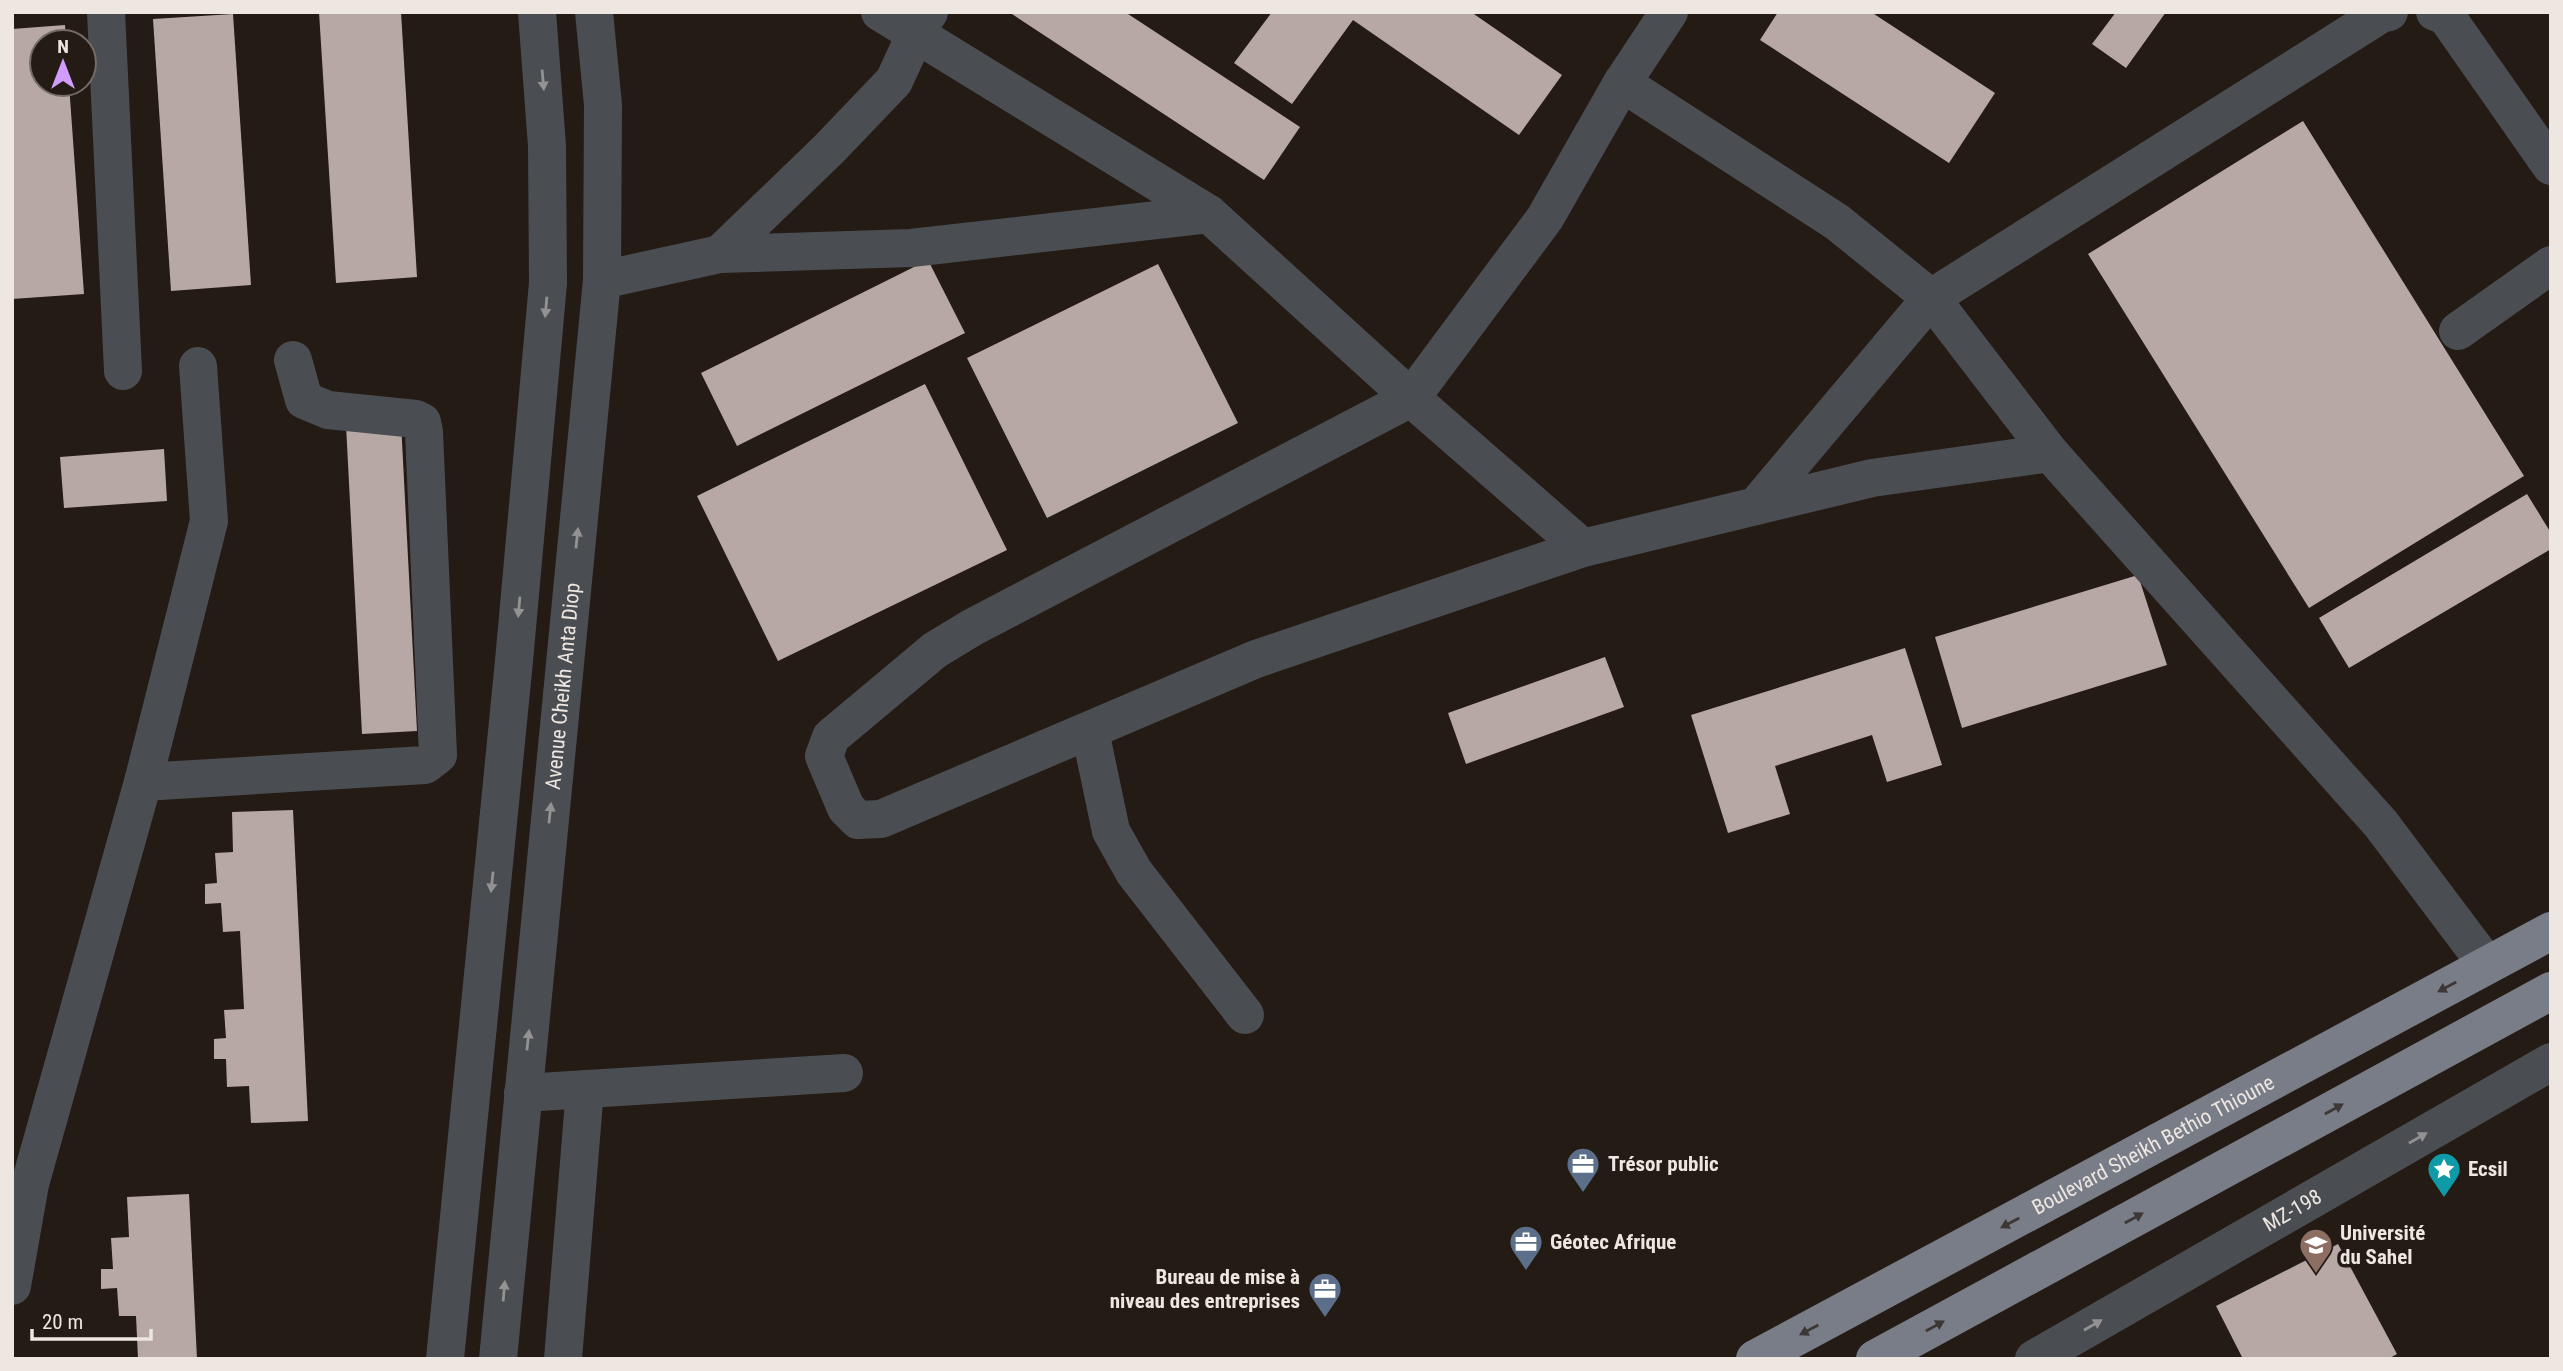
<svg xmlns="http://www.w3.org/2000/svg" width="2563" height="1371" font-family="'Roboto Condensed',sans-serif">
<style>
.building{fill:#b7a7a5}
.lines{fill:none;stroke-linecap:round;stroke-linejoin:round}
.minor{stroke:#4a4d52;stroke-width:38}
.major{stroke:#787d87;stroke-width:38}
.oneway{fill:#939292}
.oneway2{fill:#3d3836}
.labels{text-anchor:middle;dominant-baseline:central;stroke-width:7;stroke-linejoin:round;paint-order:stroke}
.street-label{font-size:21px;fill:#ede6e1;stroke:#241b14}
.poi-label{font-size:21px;font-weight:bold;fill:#ede6e1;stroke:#241b14;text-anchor:start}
</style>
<rect width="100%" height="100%" fill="#241b14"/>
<path class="building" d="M 319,12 L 401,12 L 417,277 L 336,283 Z
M 1013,12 L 1125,12 L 1300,127 L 1264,180 L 1012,14 Z
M 1272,12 L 1471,12 L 1562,75 L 1519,135 L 1353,20 L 1292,104 L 1234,63 Z
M 1778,12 L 1871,12 L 1995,93 L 1949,163 L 1760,40 Z
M 2116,12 L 2166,12 L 2126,68 L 2092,44 Z
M 233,14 L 251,285 L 171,291 L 153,19 Z
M 65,25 L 66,42 L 42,42 L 42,84 L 69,84 L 84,294 L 12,299 L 12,29 Z
M 2303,121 L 2524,476 L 2309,608 L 2088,254 Z
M 928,260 L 965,333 L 737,446 L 701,373 Z
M 1158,264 L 1238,423 L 1047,518 L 967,358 Z
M 925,384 L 1007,550 L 778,661 L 697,496 Z
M 401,422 L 417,731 L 362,734 L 346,425 Z
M 164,449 L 167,501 L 64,508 L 60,457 Z
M 2527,494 L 2551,533 L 2551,549 L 2349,668 L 2319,618 Z
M 2138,575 L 2167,665 L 1962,728 L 1935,637 Z
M 1905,648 L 1942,765 L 1887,782 L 1872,735 L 1775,766 L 1790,814 L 1728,833 L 1691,715 Z
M 1605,657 L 1624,707 L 1466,764 L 1448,713 Z
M 293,810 L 308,1121 L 251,1123 L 249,1086 L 227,1087 L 226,1059 L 214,1059 L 214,1039 L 226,1038 L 224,1010 L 244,1009 L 240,931 L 223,932 L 221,903 L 205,904 L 205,884 L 217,883 L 215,853 L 233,852 L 232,812 Z
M 189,1194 L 197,1359 L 138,1359 L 136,1316 L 119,1316 L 117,1288 L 101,1289 L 101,1269 L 113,1269 L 111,1238 L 129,1237 L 127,1197 Z
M 2338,1244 L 2397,1354 L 2388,1359 L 2243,1359 L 2216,1306 Z"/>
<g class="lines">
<g class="minor">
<path d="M 106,12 L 123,371"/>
<path d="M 880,12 L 1209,214 L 1411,398 L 1583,548"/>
<path d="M 1669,12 L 1622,83 L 1545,218 L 1411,398 L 973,627 L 935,650 L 831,737 L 824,756 L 846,808 L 858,820 L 881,819 L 1256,659 L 1583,548 L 1872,478 L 2050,453"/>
<path d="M 2435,12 L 2446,16 L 2551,166"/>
<path d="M 1622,83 L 1837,222 L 1931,298 L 2050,453 L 2381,824 L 2487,965"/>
<path d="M 720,254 L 829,149 L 894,81 L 916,33 L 929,12"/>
<path d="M 602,280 L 720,254 L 911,248 L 1209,214"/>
<path d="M 2458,331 L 2551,265"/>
<path d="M 1756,506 L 1931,298 L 2381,14 L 2389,12"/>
<path d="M 1090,731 L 1111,831 L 1134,872 L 1245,1015"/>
<path d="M 143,782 L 425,765 L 438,755 L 424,432 L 422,422 L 416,419 L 328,410 L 304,400 L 293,360"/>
<path d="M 523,1093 L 844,1073"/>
<path d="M 12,1286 L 30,1184 L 143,782 L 209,521 L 198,366"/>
<path d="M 445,1359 L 514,661 L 548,283 L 547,146 L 537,12"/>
<path id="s1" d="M 498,1359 L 602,280 L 603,105 L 594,12"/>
<path d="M 563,1359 L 585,1089"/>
<path id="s2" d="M 2034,1359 L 2551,1062"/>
</g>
<g class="major">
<path id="s3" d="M 1755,1359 L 2551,931"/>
<path d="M 1875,1359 L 2551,991"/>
</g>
</g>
<defs><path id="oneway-solid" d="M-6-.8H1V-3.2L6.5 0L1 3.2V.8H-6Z" transform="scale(1.75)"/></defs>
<g class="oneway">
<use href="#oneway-solid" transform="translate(543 80) rotate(85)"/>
<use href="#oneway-solid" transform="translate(546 307) rotate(95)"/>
<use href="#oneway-solid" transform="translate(577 538) rotate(-84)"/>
<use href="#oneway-solid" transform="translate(519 607) rotate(95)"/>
<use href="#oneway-solid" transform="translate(550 813) rotate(-84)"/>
<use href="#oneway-solid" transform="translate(492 882) rotate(96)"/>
<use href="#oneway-solid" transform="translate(528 1040) rotate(-84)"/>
<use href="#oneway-solid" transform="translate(2418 1138) rotate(-30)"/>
<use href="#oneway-solid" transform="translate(504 1291) rotate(-85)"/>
<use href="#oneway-solid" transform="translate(2093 1325) rotate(-30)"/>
</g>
<g class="oneway2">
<use href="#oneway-solid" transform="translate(2447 987) rotate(152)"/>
<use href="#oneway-solid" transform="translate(2334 1109) rotate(-29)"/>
<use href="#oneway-solid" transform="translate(2134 1218) rotate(-29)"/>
<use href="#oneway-solid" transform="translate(2010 1223) rotate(152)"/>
<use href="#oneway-solid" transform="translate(1935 1326) rotate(-29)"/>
<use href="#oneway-solid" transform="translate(1809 1330) rotate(152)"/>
</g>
<defs>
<symbol id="office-pin" viewBox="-11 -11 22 30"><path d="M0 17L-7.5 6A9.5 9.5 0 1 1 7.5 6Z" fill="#5c6f8a" stroke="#241b14"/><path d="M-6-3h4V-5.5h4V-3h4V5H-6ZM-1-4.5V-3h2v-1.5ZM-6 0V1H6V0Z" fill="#fff"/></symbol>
<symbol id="sight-pin" viewBox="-11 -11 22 30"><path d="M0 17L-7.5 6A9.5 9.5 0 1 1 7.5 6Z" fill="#0f9aa8" stroke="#241b14"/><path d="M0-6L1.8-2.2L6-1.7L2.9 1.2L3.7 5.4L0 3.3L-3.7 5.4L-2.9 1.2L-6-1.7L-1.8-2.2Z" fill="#fff"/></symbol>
<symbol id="university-pin" viewBox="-11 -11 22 30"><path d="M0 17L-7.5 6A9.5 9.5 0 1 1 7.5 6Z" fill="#8d6e63" stroke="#241b14"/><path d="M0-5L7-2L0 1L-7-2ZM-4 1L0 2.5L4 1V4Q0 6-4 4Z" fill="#fff"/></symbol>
</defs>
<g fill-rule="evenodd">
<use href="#office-pin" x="1564" y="1145" width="38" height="52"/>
<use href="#sight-pin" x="2425" y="1150" width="38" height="52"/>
<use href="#office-pin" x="1507" y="1223" width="38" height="52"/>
<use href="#university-pin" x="2297" y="1226" width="38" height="52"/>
<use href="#office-pin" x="1306" y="1270" width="38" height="52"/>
</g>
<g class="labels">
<g class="street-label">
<text stroke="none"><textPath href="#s1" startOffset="676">Avenue Cheikh Anta Diop</textPath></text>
<text stroke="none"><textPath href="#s3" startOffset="452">Boulevard Sheikh Bethio Thioune</textPath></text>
<text stroke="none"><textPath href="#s2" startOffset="298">MZ-198</textPath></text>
</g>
<g class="poi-label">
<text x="1608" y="1164">Trésor public</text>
<text x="2468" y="1169">Ecsil</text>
<text x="2340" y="1233">Université<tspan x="2340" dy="24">du Sahel</tspan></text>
<text x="1550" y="1242">Géotec Afrique</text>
<text x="1300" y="1277" text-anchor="end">Bureau de mise à<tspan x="1300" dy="24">niveau des entreprises</tspan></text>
</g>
</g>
<rect width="2563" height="1371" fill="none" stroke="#ede6e1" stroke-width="28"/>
<g transform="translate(63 63)"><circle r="33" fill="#241b14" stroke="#746c66" stroke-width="2"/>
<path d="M0-5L12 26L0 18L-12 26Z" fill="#d09dff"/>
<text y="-10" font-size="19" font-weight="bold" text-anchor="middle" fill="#ede6e1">N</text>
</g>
<path d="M32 1329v10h119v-10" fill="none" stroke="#ede6e1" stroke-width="3.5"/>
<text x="42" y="1329" font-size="21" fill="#ede6e1" stroke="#241b14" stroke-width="5" paint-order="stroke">20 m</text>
</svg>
